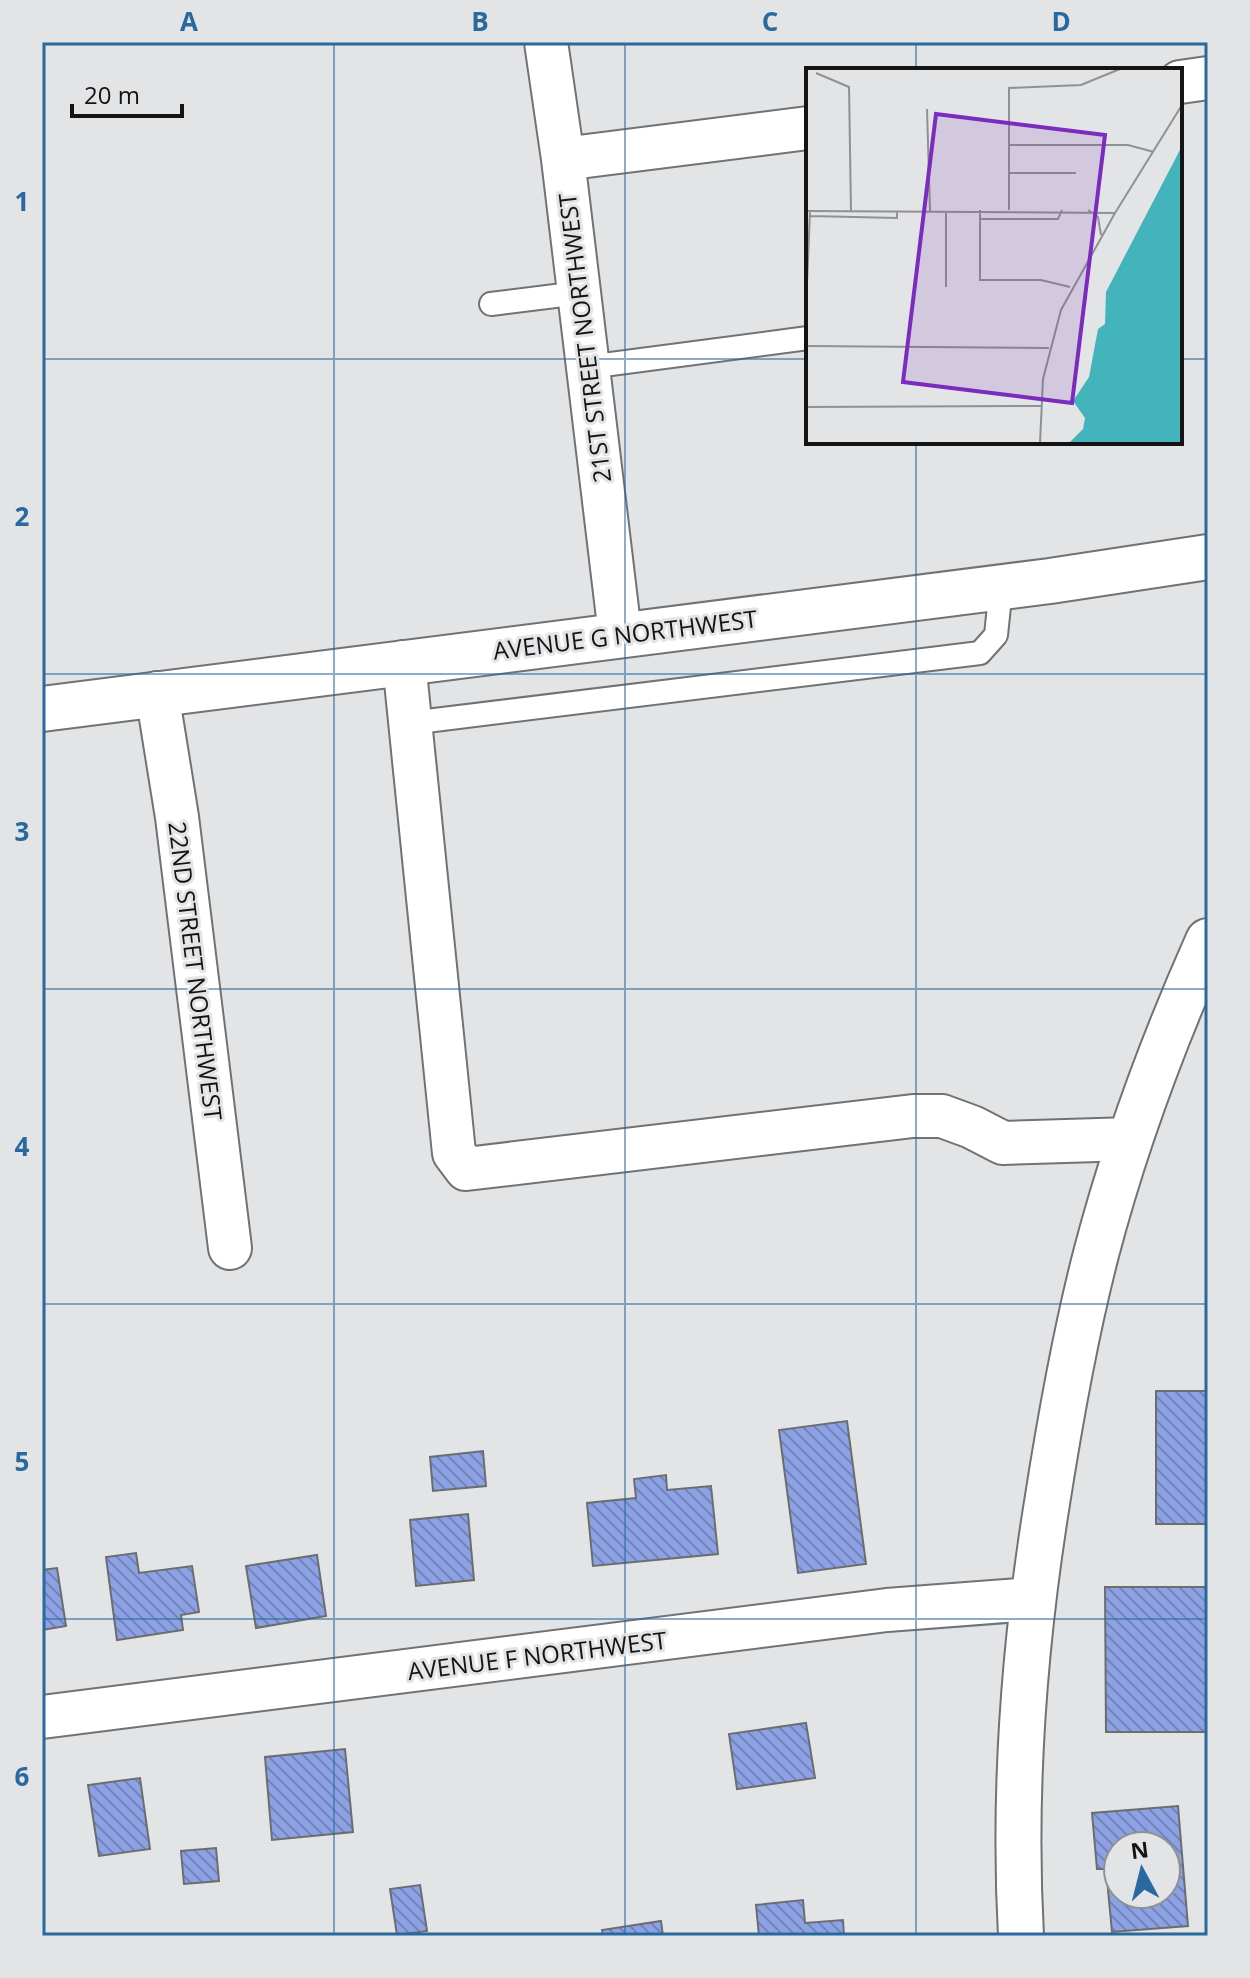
<svg xmlns="http://www.w3.org/2000/svg" width="1250" height="1978" font-family="'Open Sans',sans-serif">
<style>
.building{fill:url(#building-back-hatch);stroke:#6c6d6f;stroke-width:2;fill-rule:evenodd}
.lines{fill:none;stroke-linecap:round;stroke-linejoin:round}
.service-casing{stroke:#717274;stroke-width:26}
.minor-casing{stroke:#717274;stroke-width:46}
.tertiary-casing{stroke:#717274;stroke-width:48}
.secondary-casing{stroke:#717274;stroke-width:48}
.service{stroke:#fff;stroke-width:22}
.minor{stroke:#fff;stroke-width:42}
.tertiary{stroke:#fff;stroke-width:44}
.secondary{stroke:#fff;stroke-width:44}
.grid{fill:none;stroke:#28699f;stroke-width:2;stroke-opacity:0.55}
.labels{text-anchor:middle;dominant-baseline:central;stroke-width:6;stroke-linejoin:round;paint-order:stroke}
.street-label{font-size:24px;fill:#141415;stroke:#e3e4e6}
.inset-road{fill:none;stroke:#909192;stroke-width:2}
.view{fill:#7b2cbf;fill-opacity:0.15;stroke:#7b2cbf;stroke-width:4}
.inset-edge{fill:none;stroke:#141415;stroke-width:4}
.neatline{fill:none;stroke:#28699f;stroke-width:3}
.grid-label{font-size:26px;text-anchor:middle;font-weight:bold;fill:#28699f}
</style>
<defs>
<pattern id="building-back-hatch" width="6" height="6" patternUnits="userSpaceOnUse" patternTransform="scale(2)"><rect width="6" height="6" fill="#8da2e5"/><path d="M-1 5l2 2M0 0l6 6M5-1l2 2" fill="none" stroke="#7283b8"/></pattern>
</defs>
<rect width="100%" height="100%" fill="#e3e4e6"/>
<path class="building" d="M 1156,1391 L 1208,1391 L 1208,1524 L 1156,1524 Z
M 847,1421 L 866,1564 L 798,1573 L 779,1430 Z
M 483,1451 L 486,1486 L 433,1491 L 430,1457 Z
M 666,1475 L 667,1490 L 711,1486 L 718,1554 L 593,1566 L 587,1503 L 636,1498 L 634,1479 Z
M 468,1514 L 474,1580 L 416,1586 L 410,1520 Z
M 136,1553 L 139,1573 L 192,1566 L 199,1612 L 181,1615 L 183,1630 L 117,1640 L 106,1557 Z
M 317,1555 L 326,1616 L 256,1628 L 246,1566 Z
M 57,1568 L 66,1626 L 42,1630 L 42,1570 Z
M 1105,1587 L 1208,1587 L 1208,1732 L 1106,1732 Z
M 806,1723 L 815,1778 L 737,1789 L 729,1734 Z
M 345,1749 L 353,1832 L 272,1840 L 265,1757 Z
M 140,1778 L 150,1849 L 99,1856 L 88,1785 Z
M 1178,1806 L 1188,1926 L 1112,1932 L 1106,1869 L 1097,1869 L 1092,1813 ZM 1118,1846 L 1166,1846 L 1166,1894 L 1118,1894 Z
M 216,1848 L 219,1881 L 184,1884 L 181,1851 Z
M 420,1885 L 427,1931 L 397,1935 L 390,1889 Z
M 803,1900 L 805,1923 L 843,1920 L 844,1936 L 759,1936 L 756,1905 Z
M 661,1921 L 663,1936 L 603,1936 L 602,1930 Z"/>
<g class="lines">
<defs>
<path id="service" d="M 491,304 L 579,293
M 588,367 L 808,338
M 410,723 L 980,653 L 996,635 L 1001,587"/>
<path id="minor" d="M 546,42 L 563,159 L 620,634
M 1180,82 L 1208,78
M 563,159 L 808,128
M 404,662 L 454,1153 L 466,1169 L 913,1116 L 942,1116 L 972,1127 L 1003,1143 L 1131,1139
M 157,693 L 177,817 L 230,1248
M 42,1717 L 887,1610 L 1032,1599"/>
<path id="tertiary" d="M 1021,1936 C 1013,1791 1024,1646 1047,1503 C 1060,1420 1075,1335 1096,1254 C 1124,1147 1163,1042 1208,941"/>
<path id="secondary" d="M 42,709 L 1050,581 L 1208,557"/>
</defs>
<use href="#service" class="service-casing"/>
<use href="#minor" class="minor-casing"/>
<use href="#tertiary" class="tertiary-casing"/>
<use href="#secondary" class="secondary-casing"/>
<use href="#service" class="service"/>
<use href="#minor" class="minor"/>
<use href="#tertiary" class="tertiary"/>
<use href="#secondary" class="secondary"/>
</g>
<path class="grid" d="M 334,42 L 334,1936M 625,42 L 625,1936M 916,42 L 916,70M 42,359 L 808,359M 1180,359 L 1208,359M 916,442 L 916,1936M 42,674 L 1208,674M 42,989 L 1208,989M 42,1304 L 1208,1304M 42,1619 L 1208,1619"/>
<g class="labels">
<g class="street-label">
<text transform="translate(584 338) rotate(-97)">21ST STREET NORTHWEST</text>
<text transform="translate(625 634) rotate(-7)">AVENUE G NORTHWEST</text>
<text transform="translate(196 971) rotate(83)">22ND STREET NORTHWEST</text>
<text transform="translate(537 1655) rotate(-7)">AVENUE F NORTHWEST</text>
</g>
</g>
<g transform="translate(806 68)">
<rect width="376" height="376" fill="#e3e4e6"/>
<path d="M 376,78 L 376,375 L 263,375 L 277,361 L 279,350 L 267,333 L 283,309 L 292,261 L 299,256 L 300,224 Z" fill="#43b4bc"/>
<path class="inset-road" d="M 10,5 L 43,19 L 45,143M 121,41 L 124,143M 203,77 L 322,77 L 348,84M 203,105 L 270,105M 174,142 L 174,212 L 235,212 L 264,219M 203,142 L 203,20 L 275,17 L 314,1M 282,142 L 292,149 L 295,167M 0,143 L 309,145 L 376,37M 140,143 L 140,219M 4,148 L 91,150 L 91,143M 173,151 L 252,151 L 256,142M 0,240 L 4,143M 0,278 L 243,280M 0,339 L 235,338M 234,375 L 237,311 L 255,242 L 309,145"/>
<path class="view" d="M 130,46 L 299,67 L 266,335 L 97,314 Z"/>
<rect width="376" height="376" class="inset-edge"/>
</g>
<rect width="1250" height="1978" fill="none" stroke="#e3e4e6" stroke-width="88"/>
<g transform="translate(1142 1870) rotate(353)"><circle r="38" fill="#e3e4e6" stroke="#909192" stroke-width="2"/>
<path d="M0-6L14 30L0 20L-14 30Z" fill="#28699f"/>
<text y="-12" font-size="22" font-weight="bold" text-anchor="middle" fill="#141415">N</text>
</g>
<path d="M72 104v12h110v-12" fill="none" stroke="#141415" stroke-width="4"/>
<text x="84" y="104" font-size="24" fill="#141415" stroke="#e3e4e6" stroke-width="6" paint-order="stroke">20 m</text>
<rect x="44" y="44" width="1162" height="1890" class="neatline"/>
<g class="grid-label">
<text x="189" y="31">A</text>
<text x="480" y="31">B</text>
<text x="770" y="31">C</text>
<text x="1061" y="31">D</text>
<text x="22" y="211">1</text>
<text x="22" y="526">2</text>
<text x="22" y="841">3</text>
<text x="22" y="1156">4</text>
<text x="22" y="1471">5</text>
<text x="22" y="1786">6</text>
</g>
</svg>
